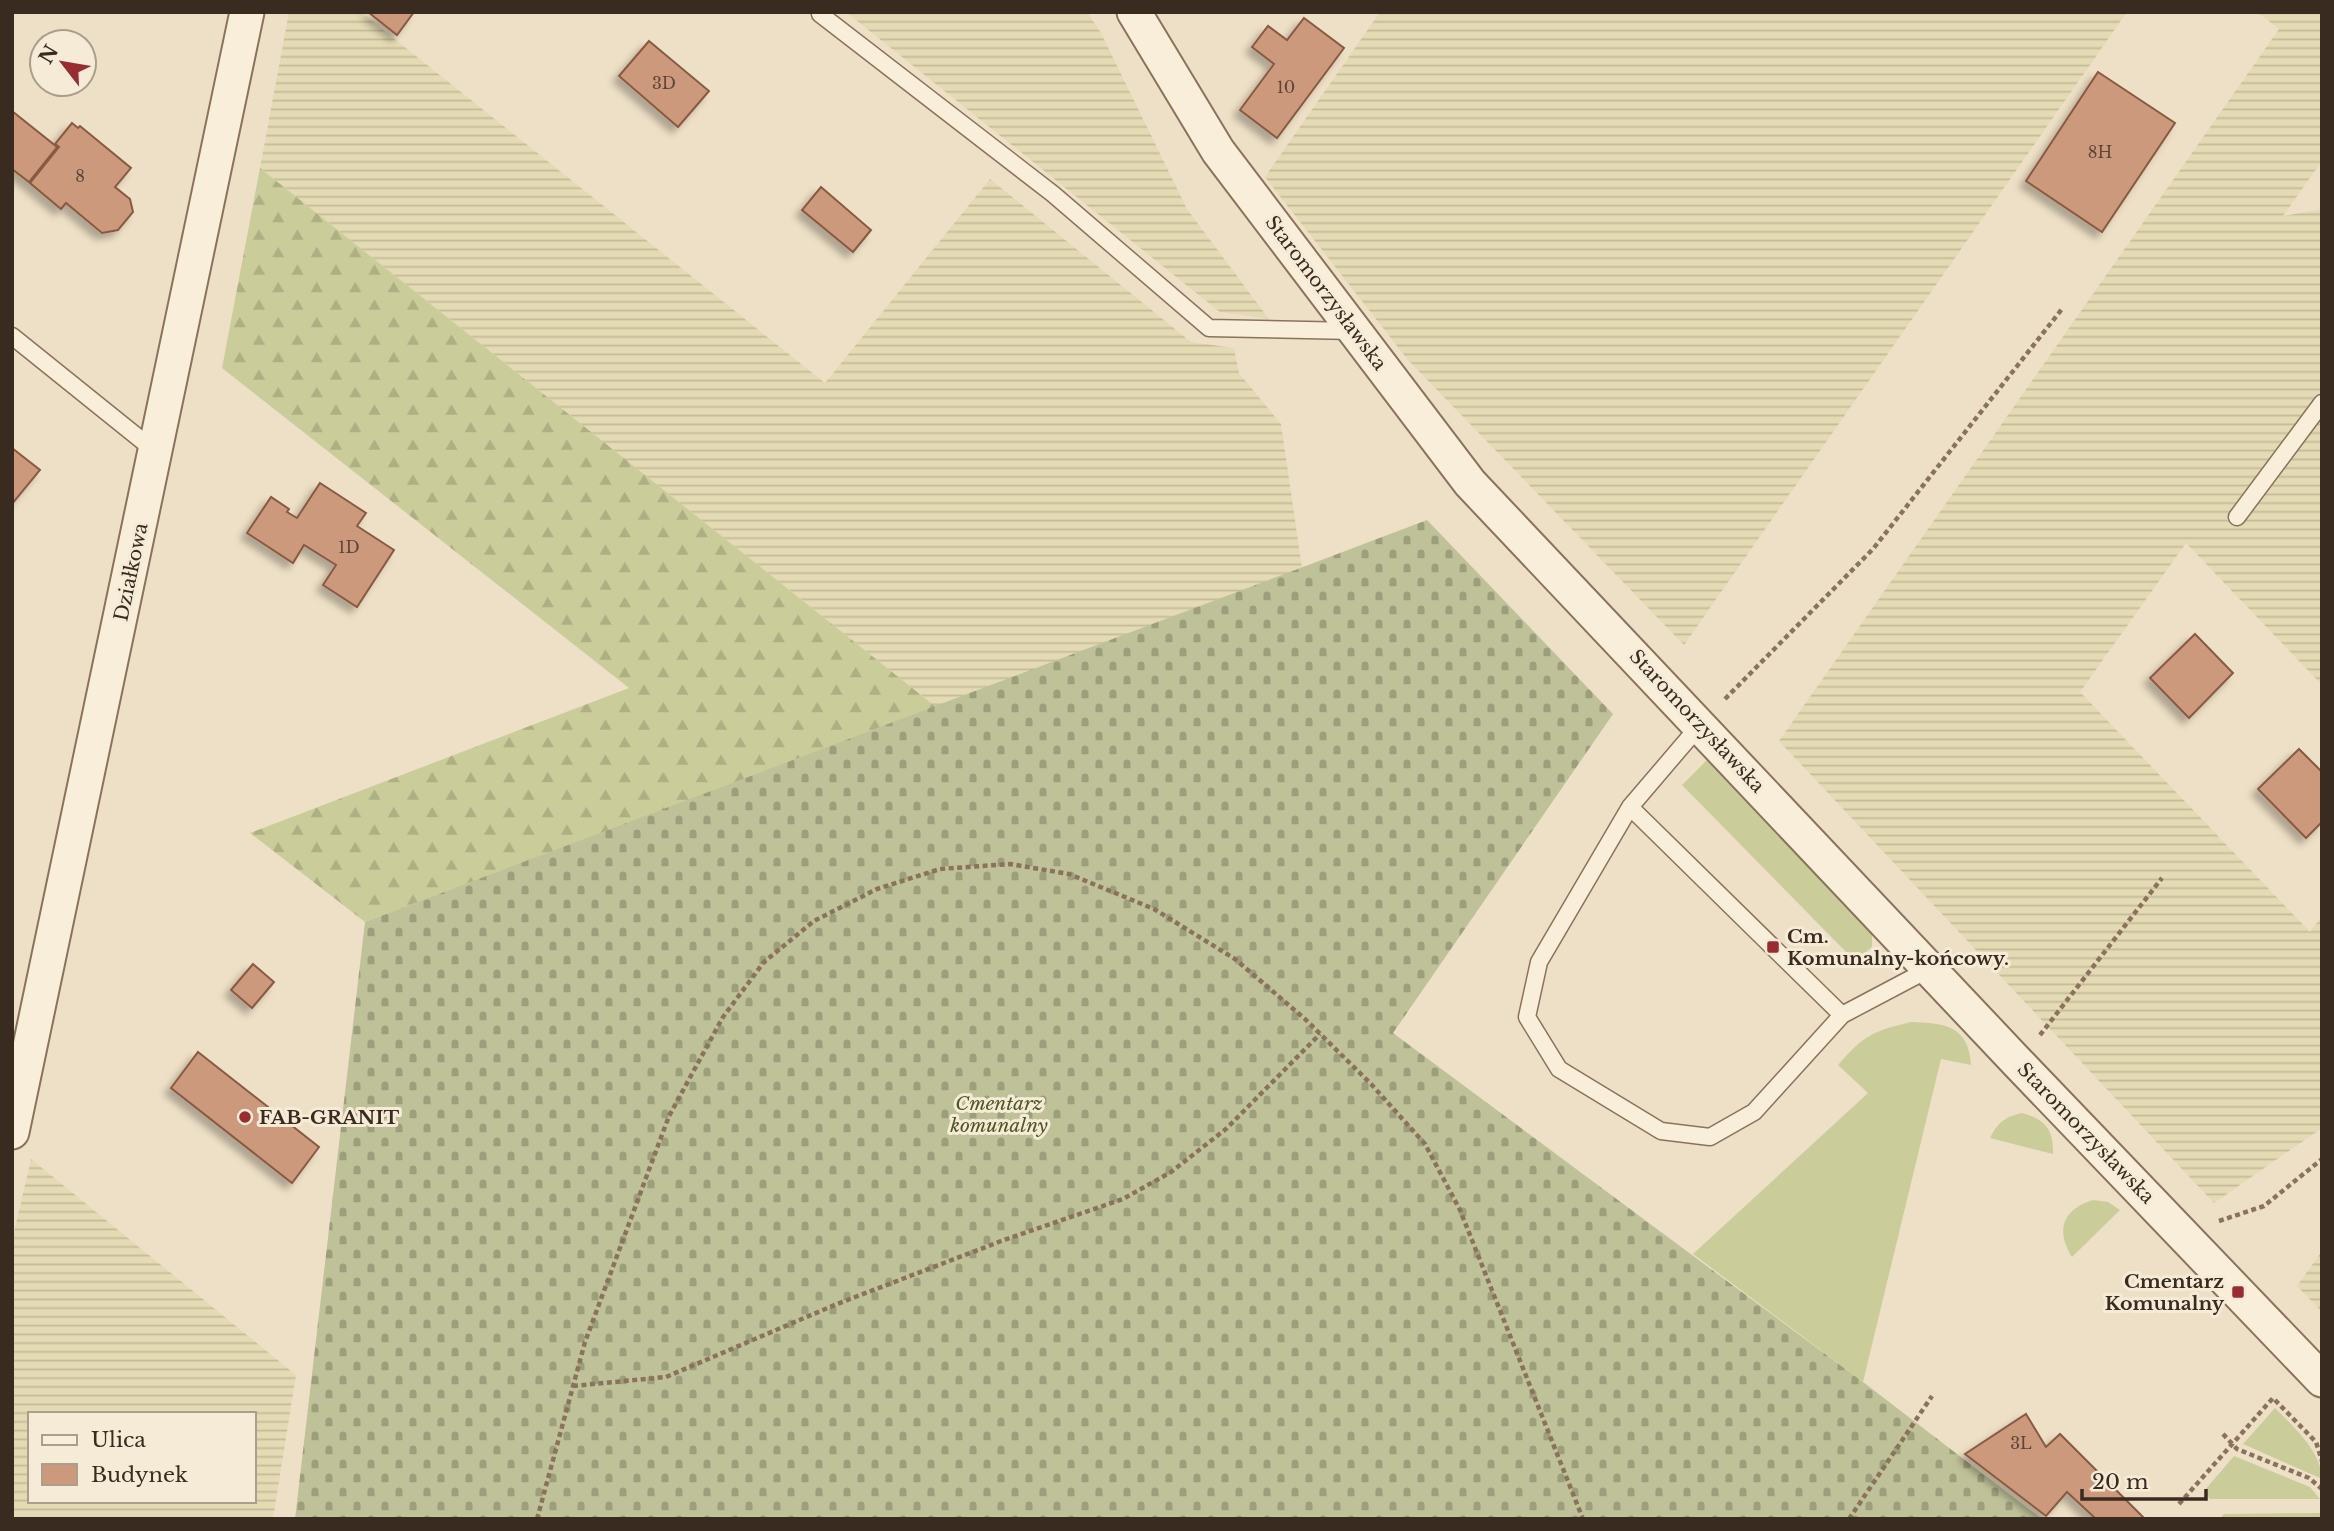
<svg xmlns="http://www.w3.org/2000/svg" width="2334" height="1531" font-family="'Libre Baskerville',serif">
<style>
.farmland{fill:url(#farmland-rules);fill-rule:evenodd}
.grass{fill:#cacd9a}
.forest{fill:url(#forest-firs)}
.cemetery{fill:url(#cemetery-stones)}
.building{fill:#cc997d;stroke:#895a42;stroke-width:2;filter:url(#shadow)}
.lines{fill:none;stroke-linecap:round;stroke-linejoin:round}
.lane-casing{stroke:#8a725c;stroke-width:19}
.street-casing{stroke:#8a725c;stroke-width:37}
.path{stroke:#8a725c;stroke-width:4.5;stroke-dasharray:5 3.5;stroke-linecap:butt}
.lane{stroke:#f9eeda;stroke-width:16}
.street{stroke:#f9eeda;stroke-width:33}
.poi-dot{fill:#992c32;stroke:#f6ebd6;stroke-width:2.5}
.labels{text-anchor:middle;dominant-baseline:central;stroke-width:6;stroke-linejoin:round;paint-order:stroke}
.number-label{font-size:16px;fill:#5e4637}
.street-label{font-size:19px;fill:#3a2b20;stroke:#f6ebd6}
.poi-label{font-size:19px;font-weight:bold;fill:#3a2b20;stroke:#f6ebd6;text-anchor:start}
.park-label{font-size:19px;font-style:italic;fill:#4d5726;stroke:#f6ebd6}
</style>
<defs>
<pattern id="farmland-rules" width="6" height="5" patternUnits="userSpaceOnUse" patternTransform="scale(1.75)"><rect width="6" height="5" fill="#e4dab4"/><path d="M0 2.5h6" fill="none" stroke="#c4bb9a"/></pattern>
<pattern id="forest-firs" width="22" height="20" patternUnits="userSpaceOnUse" patternTransform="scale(1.75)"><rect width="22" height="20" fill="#cacd9a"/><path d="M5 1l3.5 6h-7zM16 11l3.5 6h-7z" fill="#aeb084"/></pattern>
<pattern id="cemetery-stones" width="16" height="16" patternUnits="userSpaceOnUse" patternTransform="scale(1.75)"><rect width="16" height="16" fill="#bfc299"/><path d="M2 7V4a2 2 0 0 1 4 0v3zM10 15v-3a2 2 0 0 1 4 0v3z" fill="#9c9e7c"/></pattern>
<filter id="shadow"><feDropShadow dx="-6" dy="6" stdDeviation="3.5" flood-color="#0004"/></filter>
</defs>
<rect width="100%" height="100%" fill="#eee0c6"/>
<path class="farmland" d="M 289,12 L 361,12 L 825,383 L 990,179 L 1191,342 L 1234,348 L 1239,373 L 1281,424 L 1302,568 L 936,707 L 260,168 Z
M 846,12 L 1087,12 L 1101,33 L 1187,209 L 1269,319 L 1220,312 Z
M 1380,12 L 2127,12 L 1684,645 L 1408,360 L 1265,177 Z
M 2257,12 L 2322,12 L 2322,161 L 2283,216 L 2322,209 L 2322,685 L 2186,543 L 2080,692 L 2310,932 L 2322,916 L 2322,1128 L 2214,1203 L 1779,741 L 2279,29 Z
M 31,1159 L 296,1375 L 273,1519 L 12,1519 L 12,1241 ZM 30,1414 L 254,1414 L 254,1501 L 30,1501 Z
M 2322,1251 L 2322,1312 L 2297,1286 Z"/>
<path class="grass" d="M 1707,760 L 1872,931 L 1872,947 L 1860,957 L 1851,957 L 1682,785 Z
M 1911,1022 C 1945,1023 1969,1026 1971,1065 L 1941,1059 L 1863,1382 L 1693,1254 L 1868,1093 L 1838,1065 C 1864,1035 1873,1031 1911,1022 Z
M 2022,1113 C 2045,1119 2054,1130 2053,1154 L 1990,1138 C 1998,1122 2005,1117 2022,1113 Z
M 2093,1200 L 2108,1202 L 2120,1210 L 2072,1257 C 2055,1230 2063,1209 2093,1200 Z
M 2275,1408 C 2293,1426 2322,1452 2322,1479 L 2243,1444 Z
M 2234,1456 L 2310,1487 L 2320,1499 L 2210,1499 L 2204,1491 Z
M 2322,1513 L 2322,1519 L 2219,1519 L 2224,1514 Z"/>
<path class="forest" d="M 260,168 L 936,707 L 365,922 L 250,833 L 629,688 L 222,368 Z"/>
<path class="cemetery" d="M 1427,520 L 1613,714 L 1393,1033 L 1863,1382 L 2042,1519 L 295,1519 L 365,922 Z"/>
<path class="building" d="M 368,12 L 414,12 L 397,35 Z
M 1304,18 L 1344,48 L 1277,138 L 1240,110 L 1274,64 L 1252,47 L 1268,26 L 1287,40 Z
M 649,41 L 709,91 L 678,127 L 619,76 Z
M 2098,72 L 2175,123 L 2102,232 L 2026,181 Z
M 12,111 L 57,147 L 29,182 L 12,169 Z
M 72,123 L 78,128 L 80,126 L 131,168 L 115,187 L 130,199 L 133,212 L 118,230 L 102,233 L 66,203 L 61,209 L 30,183 L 59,147 L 55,144 Z
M 821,187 L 871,230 L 853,252 L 802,210 Z
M 12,448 L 40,470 L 12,504 Z
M 320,483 L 366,513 L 357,526 L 394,550 L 357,607 L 323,585 L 336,565 L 304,545 L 293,563 L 247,533 L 271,497 L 289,509 L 287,512 L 297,518 Z
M 2195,634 L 2233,673 L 2189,718 L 2150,678 Z
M 2299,749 L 2322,772 L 2322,822 L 2306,838 L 2258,789 Z
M 253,964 L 274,982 L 252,1008 L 231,990 Z
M 198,1052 L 319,1147 L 292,1183 L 171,1088 Z
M 2026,1414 L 2046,1447 L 2060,1434 L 2145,1519 L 2096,1519 L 2067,1492 L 2046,1516 L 1965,1454 Z"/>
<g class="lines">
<defs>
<path id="lane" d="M 820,14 L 1053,194 L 1209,328 L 1354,331
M 12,336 L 155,451
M 2237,517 L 2322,403
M 1700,725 L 1630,807 L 1539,962 L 1527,1017 L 1559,1069 L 1661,1131 L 1710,1137 L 1754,1112 L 1842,1015 L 1931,968
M 1630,807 L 1842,1015"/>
<path id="street" d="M 1134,12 L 1218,151 L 1470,483 L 2018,1063 L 2322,1380
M 12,1132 L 247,12"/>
</defs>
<use href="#lane" class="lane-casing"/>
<use href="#street" class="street-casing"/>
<path class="path" d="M 1725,699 L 1873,549 L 2062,309
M 2040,1035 L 2162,878
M 2219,1221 L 2264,1206 L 2322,1159
M 573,1386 L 666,1377 L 837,1304 L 1004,1240 L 1123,1199 L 1171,1172 L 1226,1129 L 1320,1034
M 2223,1434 L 2237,1449 L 2309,1478 L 2322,1489
M 2179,1504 L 2273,1398 L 2316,1442 L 2322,1461
M 537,1519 L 585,1342 L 669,1116 L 723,1017 L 764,962 L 814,921 L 877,889 L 940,869 L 1010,864 L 1069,874 L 1154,909 L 1235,959 L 1305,1019 L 1371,1084 L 1425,1144 L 1460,1210 L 1583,1519
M 1849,1519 L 1932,1396"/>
<use href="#lane" class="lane"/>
<use href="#street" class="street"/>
</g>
<g class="poi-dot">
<rect x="1766" y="940" width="14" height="14" rx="3.5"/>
<circle cx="245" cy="1117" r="7"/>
<rect x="2231" y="1285" width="14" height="14" rx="3.5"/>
</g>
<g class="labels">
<g class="number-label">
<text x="664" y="83">3D</text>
<text x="1286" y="87">10</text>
<text x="2100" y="152">8H</text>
<text x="80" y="176">8</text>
<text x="349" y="547">1D</text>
<text x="2021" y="1443">3L</text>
</g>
<g class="street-label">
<text transform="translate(1326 293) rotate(53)">Staromorzysławska</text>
<text transform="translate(131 572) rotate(-78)">Działkowa</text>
<text transform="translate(1697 721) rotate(47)">Staromorzysławska</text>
<text transform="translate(2086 1133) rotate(46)">Staromorzysławska</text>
</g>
<g class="poi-label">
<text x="1787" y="936">Cm.<tspan x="1787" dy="22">Komunalny-końcowy.</tspan></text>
<text x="259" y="1117">FAB-GRANIT</text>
<text x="2224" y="1281" text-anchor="end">Cmentarz<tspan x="2224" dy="22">Komunalny</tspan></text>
</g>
<g class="park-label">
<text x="999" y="1103">Cmentarz<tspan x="999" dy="22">komunalny</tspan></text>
</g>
</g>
<rect width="2334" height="1531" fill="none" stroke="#3a2b20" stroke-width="28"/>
<rect x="28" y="1412" width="228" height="91" fill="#f6ebd6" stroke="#ab9e8d" stroke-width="2"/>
<rect x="42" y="1435" width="35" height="10" fill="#f9eeda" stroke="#ab9e8d" stroke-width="2"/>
<text x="91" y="1447" font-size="21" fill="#3a2b20">Ulica</text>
<rect x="42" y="1464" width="35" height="21" fill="#cc997d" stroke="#ab9e8d" stroke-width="2"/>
<text x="91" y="1482" font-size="21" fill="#3a2b20">Budynek</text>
<g transform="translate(63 63) rotate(301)"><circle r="33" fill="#f6ebd6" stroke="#ab9e8d" stroke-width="2"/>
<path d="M0-5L12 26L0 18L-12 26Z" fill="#992c32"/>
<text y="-10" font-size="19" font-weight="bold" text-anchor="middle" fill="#3a2b20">N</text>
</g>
<path d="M2082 1489v10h124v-10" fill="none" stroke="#3a2b20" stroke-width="3.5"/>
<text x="2092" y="1489" font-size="21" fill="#3a2b20" stroke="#f6ebd6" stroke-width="5" paint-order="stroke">20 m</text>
</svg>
